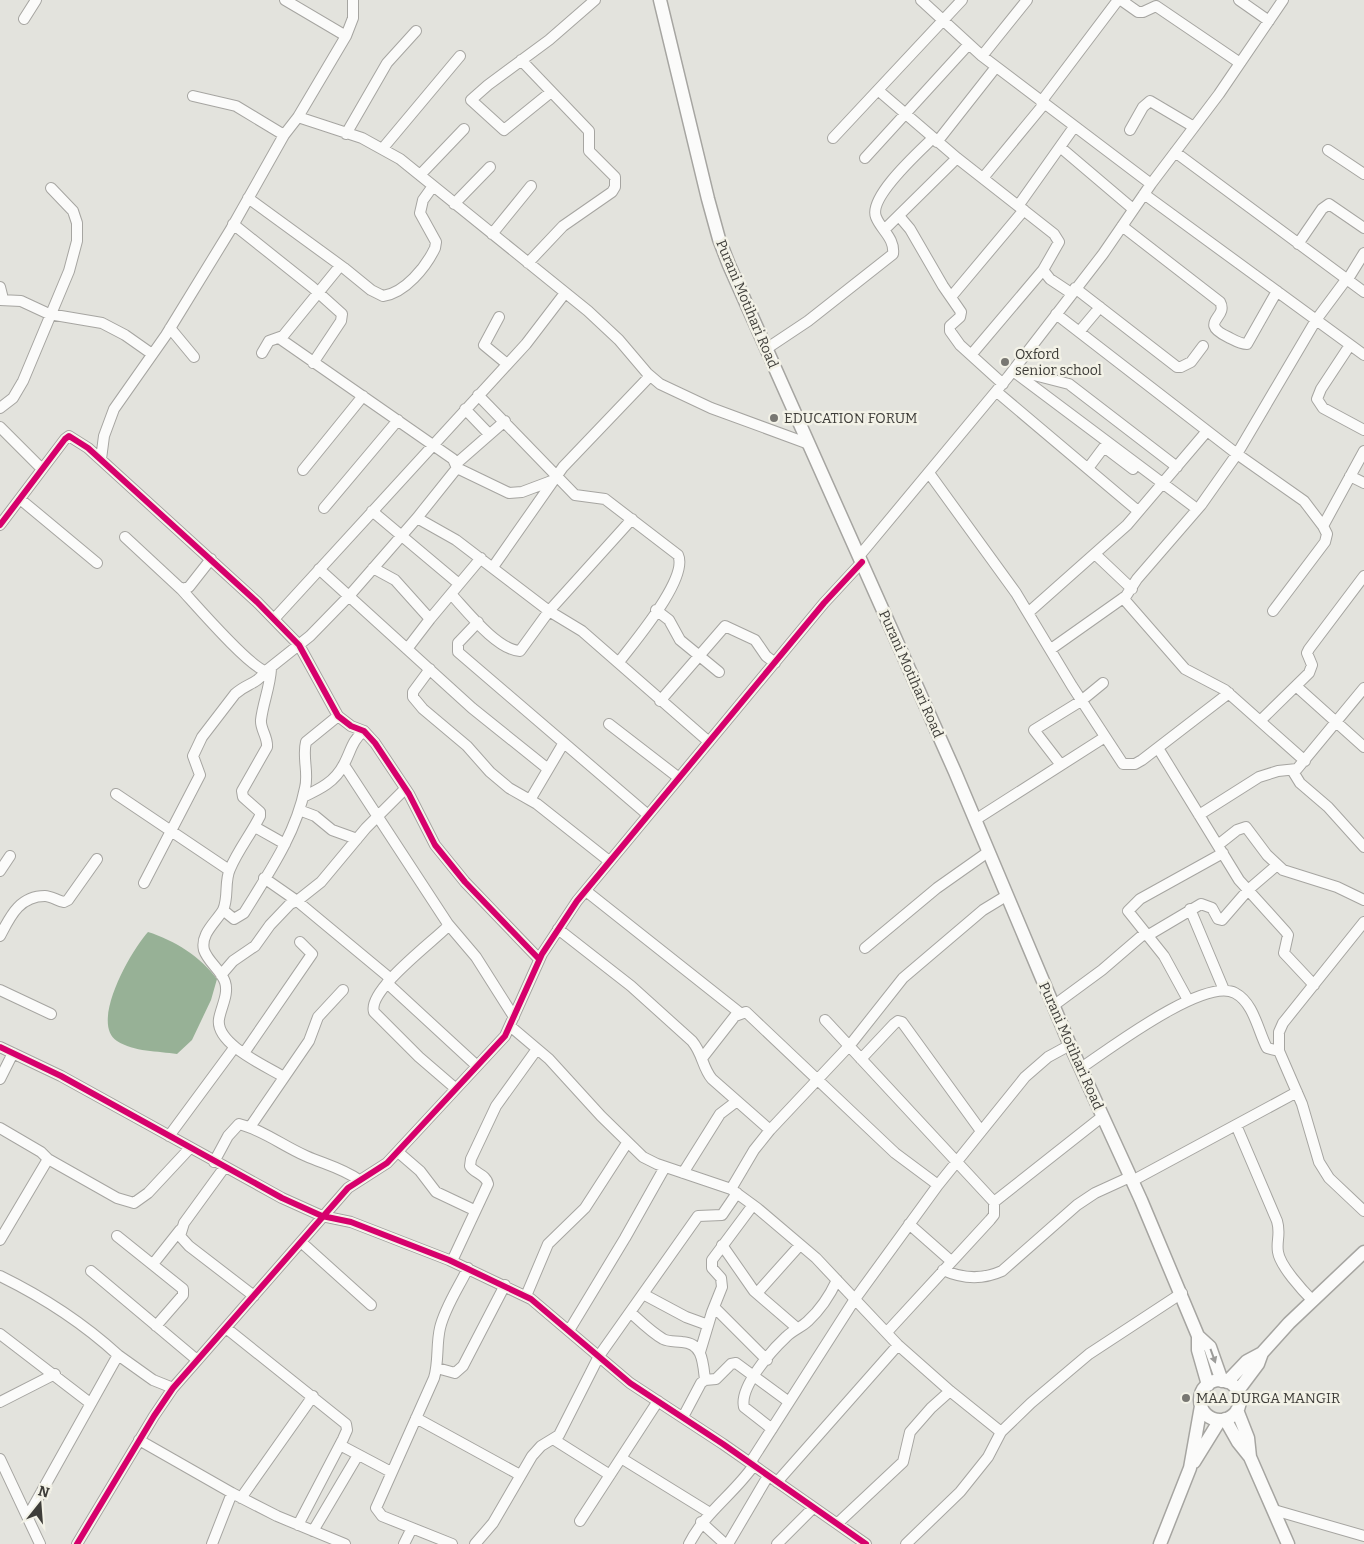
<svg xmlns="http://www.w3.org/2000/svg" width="1364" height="1544" font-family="Bitter,serif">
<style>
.water{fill:#97b196}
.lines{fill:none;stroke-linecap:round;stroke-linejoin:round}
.minor-casing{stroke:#a6a5a1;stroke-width:12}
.major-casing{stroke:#a6a5a1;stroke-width:15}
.minor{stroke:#fbfbfa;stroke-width:10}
.major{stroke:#fbfbfa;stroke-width:12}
.cycleway-casing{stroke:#f3f2e7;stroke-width:9}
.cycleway{stroke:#d6006c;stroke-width:6}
.oneway{fill:#9c9c9a}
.poi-dot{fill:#787772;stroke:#f3f2e7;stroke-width:2}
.labels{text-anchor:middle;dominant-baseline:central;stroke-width:5;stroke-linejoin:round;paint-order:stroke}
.street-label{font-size:14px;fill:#3e3d39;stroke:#f3f2e7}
.poi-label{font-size:14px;fill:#3e3d39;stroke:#f3f2e7;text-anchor:start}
</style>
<rect width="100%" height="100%" fill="#e3e3dd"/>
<path class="water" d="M 148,932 C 174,940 201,957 217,979 L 211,1000 L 192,1040 L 177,1054 C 158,1051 134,1052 117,1041 C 89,1023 132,949 148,932 Z"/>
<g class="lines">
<defs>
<path id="minor" d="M 285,0 L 346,36
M 921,0 L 982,56 L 1151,184
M 1121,0 L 1138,12 L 1143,12 L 1156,6 L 1240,63
M 1239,0 L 1269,21
M 24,19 L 36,0
M 982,56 L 1027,0
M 521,60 L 589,131 L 589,151 L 615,177 L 615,187 L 612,192 L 563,226 L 528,263
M 879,91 L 957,158 L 1054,234 L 1059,242 L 1043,270 L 1050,279 L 1071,293
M 551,92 L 504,130 L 471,100 L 488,85 L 549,40 L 595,0
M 193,96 L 236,106 L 284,135
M 1041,102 L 1118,0
M 298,117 L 362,138 L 400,159 L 588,311 L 619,340 L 647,373 L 660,384 L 711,408 L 809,444
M 1130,130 L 1143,107 L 1150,101 L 1194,127
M 346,134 L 387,63 L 416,31
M 833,138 L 962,0
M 937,142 L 996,67
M 1060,147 L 1133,209
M 383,148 L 460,56
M 1328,150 L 1364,174
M 1175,152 L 1364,292
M 865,158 L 969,44
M 420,175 L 464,129
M 983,178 L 1044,104
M 1144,194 L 1364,355
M 248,198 L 344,268 L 371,290 L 383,296 C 405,293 426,267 435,248 L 436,242 L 420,213 L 423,200 L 433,186
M 454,204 L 490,167
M 1018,206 L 1074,127
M 899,216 L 910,229 L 943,286 L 961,312 L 960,317 L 950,326 L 950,331 L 960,345 L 1003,384
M 233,224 L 312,287 L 342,314 L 341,321 L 313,363
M 1122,226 L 1220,302 C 1229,318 1197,322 1228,337 C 1234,340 1240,344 1247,344 L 1277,291
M 884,230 L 957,158
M 492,234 L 531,186
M 1298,244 L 1322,209 L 1329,204 L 1364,228
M 1348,279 L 1364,253
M 0,287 L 3,299
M 1075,288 L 1177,367 L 1181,367 L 1191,362 L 1203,346
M 951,297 L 1024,210
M 0,300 L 21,301 L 49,314 L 102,323 L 125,335 L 152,354
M 1056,314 L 1237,454 L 1304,501 L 1323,526 L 1327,534 L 1325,542 L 1273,611
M 499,317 L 484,345 L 507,364
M 170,328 L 194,357
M 1079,332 L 1100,307
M 1350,345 L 1321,389 L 1317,399 L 1323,408 L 1364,430
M 766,349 L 808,321 L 893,254 C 895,238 881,230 876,217 C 868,197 920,151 933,138
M 262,353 L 269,341 L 283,336 L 340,266
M 971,355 L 1043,270
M 1015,370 L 1069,384 L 1177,467
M 1013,371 L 1197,509
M 997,392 L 1138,511
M 478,395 L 575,495 L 605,499 L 678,555 C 689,578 634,642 619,662
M 0,408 L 13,398 L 23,381 L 69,271 L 77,241 L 77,223 L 73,211 L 51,188
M 465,409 L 489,434
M 0,427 L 42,469
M 101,459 L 104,436 L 114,409 L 166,335 L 231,229 L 284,135 L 298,117 L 346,36 L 353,18 L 353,0
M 457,463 L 505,421
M 1089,467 L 1104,447 L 1133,469
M 457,468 L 509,493 L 522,492 L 554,480
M 303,470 L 363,396
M 929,473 L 1016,593 L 1072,686 L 1123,764 L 1135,764 L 1142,760 L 1229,693
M 1350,476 L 1364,483
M 20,499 L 97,563
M 324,508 L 398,420
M 372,511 L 459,584
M 417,518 L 456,540 L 549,611 L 582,631 L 709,742
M 0,525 L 65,439 L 69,436 L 88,448 L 257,602 L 299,645 L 338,716 L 351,726 L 364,731 L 375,743 L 409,794 L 435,845 L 465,882 L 539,959
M 1323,526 L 1364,451
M 125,537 L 181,589 L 189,587 L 211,559
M 1095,554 L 1132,589
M 860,555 L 1008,377 L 1103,254 L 1151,184 L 1219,94 L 1283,0
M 493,567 L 563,467 L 650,376
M 373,568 L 395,580 L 430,619 L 407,649
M 319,569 L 472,708 L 548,769
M 181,589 C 195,604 250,668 266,671 L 310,636 L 349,596 L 417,518 L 457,468 L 453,459 L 279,338
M 451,594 C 466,610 497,650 520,651 L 549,611 L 632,519
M 1123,598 L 1185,669 L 1225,690 L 1305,761
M 656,610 L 669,620 L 680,640 L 719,672
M 1029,612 L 1127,525 L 1207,431
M 274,619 L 526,344 L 565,293
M 430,619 L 481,558
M 478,622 L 458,643 L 458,652 L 648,815
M 1051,649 L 1126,596 L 1137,579 L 1201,505 L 1237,454 L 1316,320 L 1345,281 L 1345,277
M 271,669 C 270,687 263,703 261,720 C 260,729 268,737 267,747 L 242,791 L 243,797 L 260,812 L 260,816 C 251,834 238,850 230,869 C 224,882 229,897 223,910 C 216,922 200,934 204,950 C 208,962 221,970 225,982 C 229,994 221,1007 219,1019 C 215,1044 266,1066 284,1077
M 430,669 L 413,692 L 413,697 L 423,709 L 467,746 L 490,772 L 509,788 L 537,804 L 609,861
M 1296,686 L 1364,747
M 660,701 L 725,626 L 755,640 L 766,656 L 775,663
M 1260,721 L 1309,673 L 1312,665 L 1307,653 L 1309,649 L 1364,576
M 609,724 L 679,778
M 1158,748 L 1239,880 L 1286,932 L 1288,935 L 1284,953 L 1314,985
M 344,765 L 448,924 L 446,928 C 431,943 367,991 374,1012 L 419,1057 L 455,1088
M 1061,765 L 1034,730 L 1081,701 L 1103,683
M 1292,770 L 1300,783 L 1328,807 L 1364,847
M 116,794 L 229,870
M 303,797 C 320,789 335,782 344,764 C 351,751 352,740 364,731
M 530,800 L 563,744
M 299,810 L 315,816 L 332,830 L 357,839
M 1199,815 L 1259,777 L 1278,771 L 1297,769 L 1364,688
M 975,820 L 1105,737
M 255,827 L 285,844
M 1218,845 L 1237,830 L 1246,827 L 1267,855 L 1283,870 L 1337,887 L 1364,900
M 0,871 L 10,856
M 264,878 L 297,901 L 391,979
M 144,883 L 200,775 L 193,756 L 202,737 L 235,694 C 247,683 256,685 266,671
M 586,891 L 740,1013
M 1190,909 L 1224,990
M 223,910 L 234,919 L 244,913 C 268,874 296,834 305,788 C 309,773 302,757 306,742 L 338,716
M 1364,922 L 1283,1023 L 1279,1032 L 1279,1051 L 1302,1104 L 1319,1162 L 1329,1178 L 1364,1211
M 448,924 L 476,957 L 514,1017
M 558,929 L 631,986 L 692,1041 C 703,1054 702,1067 712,1079 L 770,1130
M 0,936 C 10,917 19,896 45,896 C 51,896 58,901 64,902 L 68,900 L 97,859
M 1147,936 L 1201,904 L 1212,908 L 1218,919 L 1222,920 L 1248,890 L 1276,866
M 865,948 L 937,888 L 988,852
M 221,975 L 233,961 L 255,946 L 270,925 L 290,904 L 297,901 L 321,882 L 366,828 L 405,789
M 387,983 L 476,1065
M 0,990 L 51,1014
M 1188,1000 L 1164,956 L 1128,911 L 1140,899 L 1223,853
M 1053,1006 L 1102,970 L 1145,933
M 825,1020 L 994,1202 L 994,1215 L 990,1220 L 887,1332
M 510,1026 L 549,1059 L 601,1116 L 643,1157 L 657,1164 L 731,1189 L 757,1208 L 816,1258 L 898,1345 L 950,1391 L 1001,1432
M 0,1047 L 61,1076 L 282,1198 L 322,1216 L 351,1222 L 449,1260 L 531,1299 L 630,1383 L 723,1444 L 866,1544
M 244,1053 L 312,954 L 300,942
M 703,1057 L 735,1016 L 746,1012 L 895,1153 L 938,1185
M 861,1059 L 894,1024 L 898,1021 L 902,1022 L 981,1131
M 1081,1068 C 1108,1050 1204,977 1235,993 C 1254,1003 1258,1031 1267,1048 L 1279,1051
M 0,1079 L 13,1053
M 1236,1125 L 1277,1221 C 1281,1234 1276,1241 1278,1252 C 1280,1266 1303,1291 1313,1301
M 250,1127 L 309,1041 L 318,1017 L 343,990
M 0,1128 L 41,1152 L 48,1159 L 0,1240
M 169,1136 L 234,1048
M 398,1152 L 420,1171 L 436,1192 L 474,1210
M 48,1159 L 117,1198 L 134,1203 L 148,1193 L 190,1148
M 214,1162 L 228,1136 L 239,1124 C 263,1130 283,1146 306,1156 C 324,1164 342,1168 359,1180
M 224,1168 L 184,1223 L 180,1236 L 189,1246 L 254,1296
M 683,1173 L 720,1114 L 737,1101
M 1132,1181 L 1297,1092
M 731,1189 L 754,1150 L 770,1130 L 850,1045 L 903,978 L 983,910 L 1006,896
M 994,1202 L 1103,1116
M 909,1224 L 951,1261
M 117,1236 L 183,1289 L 183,1295 L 156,1326
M 301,1242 L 371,1305
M 722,1245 L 754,1291 L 797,1328
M 452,1261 L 488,1184 C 486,1174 475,1174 470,1166 L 471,1159 L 496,1106 L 537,1049
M 153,1264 L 180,1230
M 943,1270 C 963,1279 982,1280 1002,1271 L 1077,1205 L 1095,1193 L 1130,1177
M 91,1271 L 197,1360
M 0,1276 C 43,1297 83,1323 118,1355
M 757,1293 L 800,1245
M 643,1294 L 686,1317 L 708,1325
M 526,1296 L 548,1244 L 585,1208 L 627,1143
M 714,1307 L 767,1360
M 630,1312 C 640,1321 651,1332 663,1339 C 669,1342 675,1341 682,1342 C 703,1343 703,1363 705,1380
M 226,1328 L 346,1424 L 347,1430 L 343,1439 L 298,1525
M 570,1329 L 625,1238 L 665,1167
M 0,1334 L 90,1403
M 700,1352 L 712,1312 L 722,1287 L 721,1278 L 712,1268 L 712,1260 L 753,1205
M 437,1368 L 455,1373 L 463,1366 L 505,1285
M 0,1402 L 55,1374
M 683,1417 L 701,1383 L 705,1380 L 716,1379 L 731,1364 L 736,1363 L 789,1402
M 416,1418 L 520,1475
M 772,1429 L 744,1407 C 739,1387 772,1350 786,1337 C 793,1330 802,1327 808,1321 C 820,1310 830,1295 837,1280
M 553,1439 L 610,1475
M 139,1440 L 232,1493 L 277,1516 L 345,1544
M 340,1445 L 391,1472
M 621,1458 L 710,1513
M 0,1459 L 40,1544
M 750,1463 L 855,1299 L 938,1185 L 1025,1077 L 1048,1057 L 1070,1045
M 777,1482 L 898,1345
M 241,1498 L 313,1396
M 1274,1510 L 1364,1536
M 28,1516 L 118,1355 L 153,1380 L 173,1388
M 580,1521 L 658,1401
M 701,1522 L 725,1544
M 838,1523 L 903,1462 L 910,1432 L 931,1408 L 950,1391
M 313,1531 L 358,1455
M 77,1544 L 154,1416 L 173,1388 L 348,1188 L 387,1163 L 505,1036 L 542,954 L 577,901 L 824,603 L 862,562
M 212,1544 L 232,1493
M 404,1544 L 412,1528
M 452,1544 L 382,1516 L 376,1508 L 434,1378 C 439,1362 436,1345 440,1328 C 445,1307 459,1287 468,1268
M 475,1544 L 493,1523 L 532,1456 L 541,1446 L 559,1435 L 599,1356 L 698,1216 L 722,1215 L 737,1193
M 689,1544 C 705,1512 734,1494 754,1465
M 728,1544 L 768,1476
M 777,1544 L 813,1508
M 906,1544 L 960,1492 L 988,1457 L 1001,1432 L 1031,1403 L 1089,1354 L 1182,1293"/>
<path id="major" d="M 660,0 L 708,199 L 719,239 L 729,265 L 955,772 L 1070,1045 L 1141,1200 L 1198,1336 L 1210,1347 L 1222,1381
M 1198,1336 L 1198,1350 L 1208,1385
M1200 1400a20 20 0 1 1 40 0a20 20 0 1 1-40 0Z
M 1227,1382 L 1247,1361 L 1262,1353
M 1237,1392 L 1258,1364 L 1262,1353 L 1289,1323 L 1364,1252
M 1237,1410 L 1248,1438 L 1250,1457 L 1288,1544
M 1225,1419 L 1238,1442 L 1250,1457
M 1194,1462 L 1220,1420
M 1160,1544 L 1190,1468 L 1201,1406"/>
</defs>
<use href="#minor" class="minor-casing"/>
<use href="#major" class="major-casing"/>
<use href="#minor" class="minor"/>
<use href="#major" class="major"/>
<defs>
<path id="cycleway" d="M 0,525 L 65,439 L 69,436 L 88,448 L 257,602 L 299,645 L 338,716 L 351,726 L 364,731 L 375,743 L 409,794 L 435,845 L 465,882 L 539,959
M 0,1047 L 61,1076 L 282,1198 L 322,1216 L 351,1222 L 449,1260 L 531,1299 L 630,1383 L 723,1444 L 866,1544
M 77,1544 L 154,1416 L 173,1388 L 348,1188 L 387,1163 L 505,1036 L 542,954 L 577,901 L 824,603 L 862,562"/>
</defs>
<use href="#cycleway" class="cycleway-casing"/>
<use href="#cycleway" class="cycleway"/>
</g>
<defs><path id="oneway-solid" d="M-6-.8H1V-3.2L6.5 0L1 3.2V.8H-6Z" transform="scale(1.25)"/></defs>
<use class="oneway" href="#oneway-solid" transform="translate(1213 1356) rotate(70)"/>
<g class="poi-dot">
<circle cx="1005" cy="362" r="5"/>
<circle cx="774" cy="418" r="5"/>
<circle cx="1186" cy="1398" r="5"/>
</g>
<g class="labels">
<g class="street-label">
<text transform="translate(747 304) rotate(67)">Purani Motihari Road</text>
<text transform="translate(911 674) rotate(66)">Purani Motihari Road</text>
<text transform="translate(1071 1046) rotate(66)">Purani Motihari Road</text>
</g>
<g class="poi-label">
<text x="1015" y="354">Oxford<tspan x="1015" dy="16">senior school</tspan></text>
<text x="784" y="418">EDUCATION FORUM</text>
<text x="1196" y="1398">MAA DURGA MANGIR</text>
</g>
</g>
<g transform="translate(40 1504) rotate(17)" stroke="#f3f2e7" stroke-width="4" paint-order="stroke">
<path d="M0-4L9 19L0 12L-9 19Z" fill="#3e3d39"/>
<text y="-8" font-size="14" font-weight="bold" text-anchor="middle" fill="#3e3d39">N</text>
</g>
</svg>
